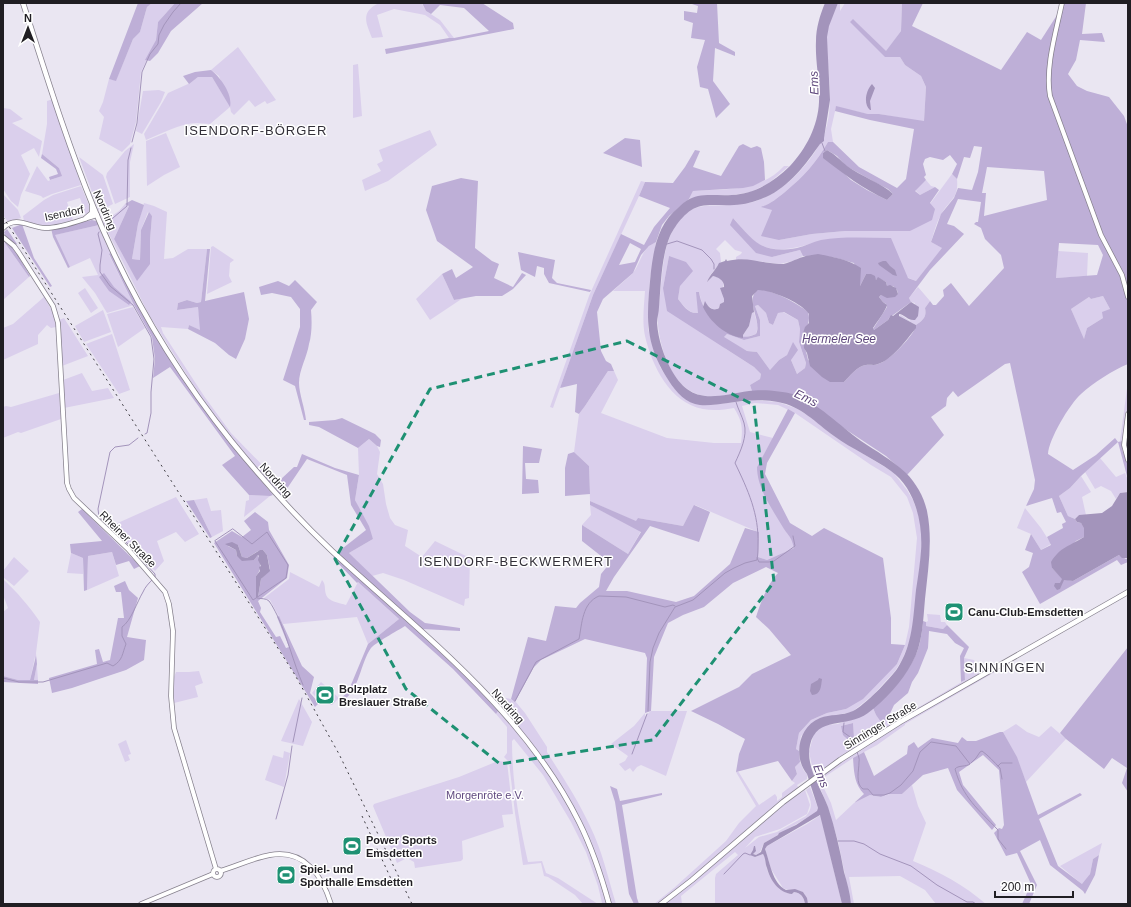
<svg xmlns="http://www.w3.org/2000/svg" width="1131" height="907" font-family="Arial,sans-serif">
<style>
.green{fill:#dacfec;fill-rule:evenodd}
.forest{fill:#beafd7;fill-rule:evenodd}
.water{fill:#a394bb}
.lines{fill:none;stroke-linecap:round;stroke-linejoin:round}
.stream{stroke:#a394bb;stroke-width:1}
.secondary-casing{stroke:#87828e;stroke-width:5.5}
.primary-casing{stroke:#87828e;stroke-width:6}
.secondary{stroke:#fff;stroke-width:4}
.primary{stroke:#fff;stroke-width:4.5}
.rail{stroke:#3f3d43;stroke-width:1;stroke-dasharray:2 4;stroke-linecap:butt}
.marked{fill:none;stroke:#1e9173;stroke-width:3;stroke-dasharray:8 5;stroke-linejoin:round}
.labels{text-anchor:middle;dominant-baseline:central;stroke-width:3;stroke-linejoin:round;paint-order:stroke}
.street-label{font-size:11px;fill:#201e23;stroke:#fff}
.poi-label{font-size:11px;font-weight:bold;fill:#201e23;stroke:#fff;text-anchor:start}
.park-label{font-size:11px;fill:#614a80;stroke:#fff}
.water-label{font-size:12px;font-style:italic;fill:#5d467b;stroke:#fff}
.quarter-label{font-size:13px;letter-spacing:1px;fill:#333039;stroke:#fff}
</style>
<rect width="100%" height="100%" fill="#eae6f2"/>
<path class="green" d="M 152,3 L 175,3 L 158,22 L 156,40 L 141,72 L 136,122 L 130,144 L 122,152 L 99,139 L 104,117 L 99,111 L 103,102 L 109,79 L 116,80 L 133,39 L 140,32 L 147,7 Z
M 379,3 L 411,3 L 422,4 L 426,11 L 440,20 L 454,38 L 449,38 L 440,25 L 425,15 L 394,9 L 377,15 L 383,37 L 372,38 C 366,23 360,12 379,3 Z
M 838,3 L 840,3 L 840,11 L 845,3 L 902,3 L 901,31 L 886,52 L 853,19 L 885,56 L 900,57 L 905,65 L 921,76 L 926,87 L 924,122 L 879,114 L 868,114 L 836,107 L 831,129 L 833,142 L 828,142 C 816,163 804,176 785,192 C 777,198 772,203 762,207 L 772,209 L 779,240 L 812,234 L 845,231 L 910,231 L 952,174 L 957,179 C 959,200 948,200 941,215 C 936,223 934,233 931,242 L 943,248 L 916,281 L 820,241 C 799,247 774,256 754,241 C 746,235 740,225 733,218 L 731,225 L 772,257 L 800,250 L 803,256 L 793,261 L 780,264 L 739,259 L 736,260 L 736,257 L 741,254 L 742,252 L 735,250 L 725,240 L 716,249 L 720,253 L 721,262 L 711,274 L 707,282 L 713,276 C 722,278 726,282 722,290 L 724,299 L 724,302 L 720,304 L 719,308 L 714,310 L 704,303 L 703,307 L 699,292 L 698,313 C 689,314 683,305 678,299 L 680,286 L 669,256 L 663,288 L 726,349 L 754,367 L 761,374 L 760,379 L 750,385 L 752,391 C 725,396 697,405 677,379 C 666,365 660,343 658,326 C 657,316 659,305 660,296 C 663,266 663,226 693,209 C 703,204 718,206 729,205 C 737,204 745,204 753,202 C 783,193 806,168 821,142 C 825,136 825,131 827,125 C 834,95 826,67 827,37 C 827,26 833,14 838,3 Z
M 238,47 L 276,100 L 267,104 L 265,101 L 255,107 L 249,100 L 234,115 L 231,112 L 230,107 L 210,124 C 206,124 201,123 197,123 C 181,123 161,134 146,140 L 144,134 L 168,93 L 188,84 L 198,77 L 212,77 L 230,106 L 219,76 L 211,70 Z
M 358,64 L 362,116 L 353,118 L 353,65 Z
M 159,90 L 165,92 L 161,102 L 142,134 L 136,131 L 143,91 Z
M 53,99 L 81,185 L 52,194 L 43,198 L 41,196 L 25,191 L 37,166 L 48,181 L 61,176 L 59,168 L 42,154 L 47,124 L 47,101 Z
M 3,108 L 10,109 L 23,119 L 12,123 L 42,141 L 39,157 L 34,148 L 21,155 L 30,174 L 21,195 L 18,207 L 11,201 L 3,189 Z
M 430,130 L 437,145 L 388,181 L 365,191 L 362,180 L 381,171 L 377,164 L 383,161 L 379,150 Z
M 166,133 L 180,167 L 164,175 L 147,186 L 146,141 Z
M 134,144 L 130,162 L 130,197 L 115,204 L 106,177 L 107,173 L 125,151 Z
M 79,157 L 103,175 L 113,204 L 99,211 Z
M 784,166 L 789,166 L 769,183 L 751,192 L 733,195 L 712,195 L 689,199 L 693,191 C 725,189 761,192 784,166 Z
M 926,180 L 931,186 L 935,187 L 920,195 L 915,190 Z
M 641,181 L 645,182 L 639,196 L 593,295 L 553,408 L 550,407 L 589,296 Z
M 81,186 L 90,208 L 89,213 L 86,215 L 80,198 L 67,202 L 73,220 C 52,226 45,228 24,221 L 23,216 L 44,200 L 53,195 Z
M 3,194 L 18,210 L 21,218 L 8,222 L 3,215 Z
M 144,203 L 154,206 L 167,212 L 164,259 L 173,258 L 188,249 L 207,249 L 201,302 L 197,303 L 187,300 L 178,303 L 177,310 L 198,307 L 201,331 L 189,325 L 188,329 L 161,327 L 163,333 L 204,396 L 231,433 L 268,471 L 263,476 L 229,435 L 202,399 L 149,315 L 103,222 L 119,211 L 125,204 L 129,206 L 114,239 L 137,280 L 150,240 L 152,216 L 148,212 L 141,230 L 140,260 L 132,259 L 138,224 Z
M 99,225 L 111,253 L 109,255 L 134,305 L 107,313 L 95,293 L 82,277 L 98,275 L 90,258 L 70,267 L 54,235 Z
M 656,242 L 650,280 L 648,307 L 648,329 L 660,367 L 673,387 L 683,397 L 709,405 L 753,400 L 778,402 L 798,409 L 813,419 L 834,436 L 893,472 L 907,490 L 913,500 L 919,516 L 922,535 L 921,554 L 914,621 L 912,636 L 902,660 L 895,671 L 873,695 L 852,712 L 826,717 L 801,736 L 799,751 L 796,749 L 799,733 L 811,720 L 827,713 L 846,709 L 897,664 L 905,645 L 909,627 L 917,538 L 913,513 L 907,497 L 891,477 L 871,465 L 795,413 L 778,405 L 755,403 L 742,406 L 750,432 L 773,438 L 757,467 L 787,533 L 792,537 L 794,548 L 767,560 L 758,557 L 758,532 L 695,505 L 683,526 L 638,518 L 637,522 L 590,501 L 589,466 L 574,452 L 579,414 L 585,406 L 608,371 L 614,371 L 618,380 L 601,413 L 667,438 L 714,443 L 741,443 C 743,427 742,421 734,408 C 724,410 713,411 703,409 C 670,403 652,366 645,336 C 642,322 644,306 645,291 L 613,291 C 619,285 626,280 632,274 C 641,264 641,248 656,242 Z
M 5,243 L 29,277 L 3,300 L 3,244 Z
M 213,246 L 234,260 L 230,263 L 229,276 L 232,282 L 207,294 L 211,247 Z
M 1058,251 L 1088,253 L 1087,276 L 1056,278 Z
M 442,274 L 454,300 L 463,298 L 430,320 L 416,299 Z
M 918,287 L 930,301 L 925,308 C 927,317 923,320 916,325 L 899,316 L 901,315 L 910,321 L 915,303 L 911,302 L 909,298 Z
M 85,288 L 98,308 L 91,313 L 78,293 Z
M 1103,296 L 1110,309 L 1103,318 L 1087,328 L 1084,340 L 1071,309 L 1089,297 L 1091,299 Z
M 44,297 L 53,312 L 56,327 L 51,328 L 47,325 L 38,335 L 38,344 L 3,360 L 3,328 L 13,324 Z
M 758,305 L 766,313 L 769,323 L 773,325 L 778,313 L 783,312 L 798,320 L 800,329 L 799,342 L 806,363 L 805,368 L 797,374 L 791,360 L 793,343 L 787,355 L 779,360 L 770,370 L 757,352 L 747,351 L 723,338 L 727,334 L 744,340 L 760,336 L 760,320 L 755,306 Z
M 133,307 L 145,328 L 118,347 L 107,314 Z
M 103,310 L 111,332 L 84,342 L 75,326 Z
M 754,312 L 758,326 L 756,334 L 743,338 L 743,335 L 749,326 L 752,313 Z
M 64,318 L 88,356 L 62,366 L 59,320 Z
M 112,334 L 130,390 L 119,394 L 86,344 Z
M 82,373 L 92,391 L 108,388 L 114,398 L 64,408 L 63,380 Z
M 1128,381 L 1128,466 L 1122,449 L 1122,441 L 1120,441 Z
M 59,393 L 61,419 L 21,433 L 18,432 L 3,438 L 3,407 L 6,406 L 11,407 Z
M 369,439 L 377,446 L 380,452 L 377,474 L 383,484 L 386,504 L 390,518 L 395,525 L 408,530 L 405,546 L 422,557 L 435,541 L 470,558 L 469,598 L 465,599 L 464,606 L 404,580 L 383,573 L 372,576 L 349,553 L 373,539 L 355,500 L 359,475 L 358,448 Z
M 1100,458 L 1116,477 L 1125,473 L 1128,480 L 1128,492 L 1120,493 L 1116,499 L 1111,491 L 1101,486 L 1095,489 L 1085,472 Z
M 1081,476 L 1091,492 L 1082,497 L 1086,515 L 1079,515 L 1075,519 L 1068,516 L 1059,496 L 1070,488 Z
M 249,495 L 270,496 L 244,517 L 246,501 L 249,500 Z
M 176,497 L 199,534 L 185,542 L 176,532 L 157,541 L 164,561 L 155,571 L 111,526 Z
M 207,498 L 211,511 L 221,510 L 223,531 L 212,537 L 194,500 Z
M 590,505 L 641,531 L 628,554 L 582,525 L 591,515 Z
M 1025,508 L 1041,528 L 1051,544 L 1041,550 L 1031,534 L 1017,528 Z
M 112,552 L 119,576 L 87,590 L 88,556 Z
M 71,553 L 83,558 L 83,574 L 67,573 Z
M 14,557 L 29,571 L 14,586 L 3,577 L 3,571 Z
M 290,572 L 319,587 L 322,580 C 327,585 323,592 328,598 C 332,602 340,603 346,605 L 358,582 L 399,619 L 368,644 L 357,617 L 283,624 L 270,600 L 264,598 L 289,579 Z
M 3,579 C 17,592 29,606 40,622 L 36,653 L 38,680 L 34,680 L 37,664 L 35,657 L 30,680 L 18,680 L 3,676 L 3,612 L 8,608 L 3,595 Z
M 927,614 L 940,615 L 941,622 L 945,622 L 947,625 L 943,629 L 926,626 L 926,622 L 928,621 Z
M 964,658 L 974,660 L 979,671 L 991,665 L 993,665 L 995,672 L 905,724 L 905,725 L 877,745 L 853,758 L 820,780 L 831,803 L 836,820 L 854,803 L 870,795 L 881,797 L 888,794 L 902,794 L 912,785 L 918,806 L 926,823 L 913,861 C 940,872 964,885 986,904 L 936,904 L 925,890 L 900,876 L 849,877 L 854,904 L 851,904 L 838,841 L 827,805 L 813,770 L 809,752 L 814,733 L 818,729 L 826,725 L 838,724 L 869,712 L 873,708 L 876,715 L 881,721 L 888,718 L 892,723 L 965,680 ZM 853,723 L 854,737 L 857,738 L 848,744 L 841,726 Z
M 199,671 L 203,683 L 195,686 L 198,697 L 174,703 L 174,677 L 176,672 L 189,672 Z
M 321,682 L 339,698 L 332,705 L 323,704 L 312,693 Z
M 506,698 L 511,699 L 515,702 L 515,701 L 525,713 L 547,747 L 547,752 C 562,776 578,800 590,826 C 602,850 608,878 616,904 L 599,904 L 602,903 L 598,886 L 586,852 L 571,822 L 543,775 L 514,739 L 512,741 C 512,782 519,822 528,862 L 542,861 L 546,873 L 558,878 L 598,904 L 583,904 L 575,895 L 548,877 L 544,876 L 541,863 L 523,865 L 515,813 L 509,762 L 504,757 L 507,753 L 507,727 L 496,714 Z
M 299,699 L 312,722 L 303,746 L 281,741 Z
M 651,711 L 687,711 L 666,776 L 641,765 L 637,767 L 633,772 L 630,768 L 625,771 L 619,764 L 625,761 L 628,756 L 611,744 L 634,726 L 645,713 L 645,716 Z
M 1016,724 L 1027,732 L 1039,737 L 1051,726 L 1066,739 L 1026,782 L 1016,756 L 1003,732 Z
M 126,740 L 131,754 L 128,755 L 130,760 L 125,762 L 118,744 Z
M 284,751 L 290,753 L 284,787 L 265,780 L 273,755 L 283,758 Z
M 498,761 L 507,762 L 513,814 L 502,815 L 504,827 L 462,841 L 463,859 L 461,861 L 415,868 L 414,862 L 407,858 L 397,863 L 373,806 L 374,804 L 459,777 Z
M 800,762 L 804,771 L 807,774 L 807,779 L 797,785 L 801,793 L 805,790 L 810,805 L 807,814 L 780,829 L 755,837 L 745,848 L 759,837 L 777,832 L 806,816 C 814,807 811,800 806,790 L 810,787 L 818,808 L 817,812 L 764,843 L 760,852 L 756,855 L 753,854 L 756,849 L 754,849 L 751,854 L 755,857 L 763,854 C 767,859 765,863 767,869 C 770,879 780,893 792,894 L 794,892 C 801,893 804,897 805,904 L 715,904 L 715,878 L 716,874 L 738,855 L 735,852 L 681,896 L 682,904 L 654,904 L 674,888 L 726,841 L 739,823 L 756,806 L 736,772 L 738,771 L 759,805 L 775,794 L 777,797 L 777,801 L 782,797 L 782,793 L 795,783 L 792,781 L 797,774 L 795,767 Z
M 819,816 L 821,816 L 822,821 L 842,904 L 808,904 L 804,893 C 794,887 790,892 783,888 L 771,869 L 765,849 L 767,846 L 807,824 Z
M 1102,843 L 1099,855 L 1093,859 L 1090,874 L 1083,885 L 1060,866 Z"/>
<path class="forest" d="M 138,3 L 152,3 L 147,7 L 140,32 L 133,39 L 116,81 L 109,79 Z
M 175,3 L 203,3 L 171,31 L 158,53 L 150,61 L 145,60 L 156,40 L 158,22 Z
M 422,3 L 482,3 L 513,23 L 514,29 L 386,54 L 385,49 L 449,38 L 454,38 L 489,31 L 464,8 L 440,5 L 431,14 L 426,11 Z
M 689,3 L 717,3 L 719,43 L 735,52 L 735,56 L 715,48 L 713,81 L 730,104 L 716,118 L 708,89 L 700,87 L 697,67 L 705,40 L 691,38 L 693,23 L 684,20 L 684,11 L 697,13 L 698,6 Z
M 902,3 L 923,3 L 912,26 L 1001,70 L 1027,32 L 1041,40 L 1057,15 L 1059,16 L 1062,3 L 1086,3 L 1082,34 L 1102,33 L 1105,42 L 1080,40 L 1076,60 L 1068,74 L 1077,86 L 1087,91 L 1109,97 L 1124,116 L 1128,127 L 1128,364 C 1113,370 1093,383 1081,394 C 1069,405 1049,439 1048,454 L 1073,470 L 1096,455 L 1115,438 L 1118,442 L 1122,441 L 1122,449 L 1128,466 L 1128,480 L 1118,442 L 1081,476 L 1070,488 L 1059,496 L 1068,516 L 1075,519 L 1077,522 L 1081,523 L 1085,528 L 1084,537 L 1076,541 L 1052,568 L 1063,579 L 1073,581 L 1119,555 L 1126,559 L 1128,558 L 1128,562 L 1121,565 L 1117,560 L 1040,604 L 1022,572 L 1029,567 L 1033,553 L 1025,550 L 1031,534 L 1041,550 L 1051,545 L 1047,537 L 1063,528 L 1062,524 L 1066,522 L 1061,512 L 1057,513 L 1052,498 L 1026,506 L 1034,489 L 1035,480 L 1010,363 L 1005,364 L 958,397 L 953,391 L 947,398 L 946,406 L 931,417 L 944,435 L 907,475 L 886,456 L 792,394 L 766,391 L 752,391 L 750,385 L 760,379 L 761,374 L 754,367 L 667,311 L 663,288 L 669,256 L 686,262 L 693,271 L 680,286 L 678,299 C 683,305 688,314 698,313 L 696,292 L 699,292 C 701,304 705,310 713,319 C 725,332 738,342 756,334 C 763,321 743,299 759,289 C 772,290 798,303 808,312 C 812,323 803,331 804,341 C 804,348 807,353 808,360 L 844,382 C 850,376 857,366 866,365 C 869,364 874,366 878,364 C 888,362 915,335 916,325 C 923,320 927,317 925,308 L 930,301 L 933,305 L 936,305 L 944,296 L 943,290 L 951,283 L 969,306 L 1004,268 L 1001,255 L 985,239 L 981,228 L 974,224 L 976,222 L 978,222 L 981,202 L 958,199 L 947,224 L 954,226 L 964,234 L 930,270 L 909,298 L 911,302 L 889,318 L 888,320 L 874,330 L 873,329 L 887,307 L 886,304 L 883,302 L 879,297 L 881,295 L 886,296 L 898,294 L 897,290 L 893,286 L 887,286 L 886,282 L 878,278 L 876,280 L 873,276 L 869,274 L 866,274 L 860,286 L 854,263 C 835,257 823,254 803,256 L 800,250 L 772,257 L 756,253 L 730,225 L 733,218 C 754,242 762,254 797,248 C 805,246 813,242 821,240 C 844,236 868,238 891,238 L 908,278 L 916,281 L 942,248 L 931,242 L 941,214 L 954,198 L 958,188 L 972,190 L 978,172 L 982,147 L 974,146 L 970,158 L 964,157 L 957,179 L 952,174 L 957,164 L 950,155 L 943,160 L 930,157 L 925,159 L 923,164 L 926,175 L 924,177 L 926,180 L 915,191 L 920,195 L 935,187 L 939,190 L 930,203 L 935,209 L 932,220 L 910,231 L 845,231 L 812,234 L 779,240 L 761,236 L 772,210 L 761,207 C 772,203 776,199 785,192 C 804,176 816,163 828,142 L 833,142 L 859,167 L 897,188 L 906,179 L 914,129 L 870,120 L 835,111 L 836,106 L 868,114 L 879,114 L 924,121 L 926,87 L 921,76 L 905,65 L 900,57 L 885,57 L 850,22 L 853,19 L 886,51 L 901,31 ZM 827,150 L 837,156 L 846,166 L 880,185 L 888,189 L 893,194 L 887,200 L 867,190 L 851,180 L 823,153 ZM 987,167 L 1044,171 L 1047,200 L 984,216 L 986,193 L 982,193 ZM 1059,243 L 1098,245 L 1103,255 L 1097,275 L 1056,278 ZM 1103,296 L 1110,309 L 1102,312 L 1103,318 L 1087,328 L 1084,339 L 1071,309 L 1089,297 L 1091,299 ZM 758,305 L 766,313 L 769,323 L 773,325 L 778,313 L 784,312 L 798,320 L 800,329 L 799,342 L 806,363 L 805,368 L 797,374 L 791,360 L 798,350 L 793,342 L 787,355 L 779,360 L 770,370 L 757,352 L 747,351 L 724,337 L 727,334 L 744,340 L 760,336 L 760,320 L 755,306 Z
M 211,70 C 220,77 233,94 230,107 L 212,77 L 198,77 L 189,84 L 183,76 L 195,72 Z
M 625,138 L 640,140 L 642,167 L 603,153 Z
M 743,144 L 751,148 L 757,146 L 761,148 L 764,162 L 765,180 L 753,186 L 743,188 L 693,191 L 689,199 L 669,216 L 662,225 L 656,242 L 649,246 L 641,255 L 633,273 L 603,299 L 597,312 L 601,351 L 606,361 L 611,364 L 614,371 L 608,371 L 585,406 L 579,414 L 575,412 L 577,384 L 560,388 L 593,295 L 621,234 L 644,245 L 654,227 L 670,208 L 639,196 L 645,182 L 673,183 L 685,167 L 695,150 L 700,151 L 693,167 L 721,176 L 739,146 ZM 630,243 L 641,249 L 635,262 L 619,265 Z
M 42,154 L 59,168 L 62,176 L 50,180 L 49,177 L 58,174 L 56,169 L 41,158 Z
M 461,178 L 478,181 L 475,248 L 492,261 L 499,264 L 494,278 L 513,287 L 522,273 L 526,275 L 513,289 L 502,296 L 476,296 L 454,300 L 442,274 L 452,269 L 456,278 L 473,267 L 437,241 L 426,210 L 432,186 Z
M 132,200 L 144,205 L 138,224 L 132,259 L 140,260 L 141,230 L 149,212 L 152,216 L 150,240 L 150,264 L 137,281 L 114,239 L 129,206 L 125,204 Z
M 92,220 L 96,221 L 99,225 L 55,235 L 70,267 L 68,268 L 53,237 L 51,228 Z
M 22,224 L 34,258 L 52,286 L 50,287 L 12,228 Z
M 7,229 L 17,244 L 13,247 L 30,276 L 29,277 L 5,243 L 4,241 L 6,239 L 4,232 Z
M 207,249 L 210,249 L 205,301 L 244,292 L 249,319 L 245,339 L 236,359 L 229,355 L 215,343 L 188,329 L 189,325 L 200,330 L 198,307 L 177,310 L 178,303 L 187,300 L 197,303 L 201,302 Z
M 518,252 L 555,260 L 552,278 L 557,283 L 591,290 L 590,292 L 549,283 L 544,274 L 544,268 L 537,266 L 535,277 L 521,270 Z
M 111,253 L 201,404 L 239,454 L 273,495 L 270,496 L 249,495 L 222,465 L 235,456 L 170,367 L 153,378 L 155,359 L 152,337 L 134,305 L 109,254 Z
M 104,273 L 114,287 L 131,302 L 129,305 L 109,291 L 99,277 Z
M 295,280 L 317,302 L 311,310 C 312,321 312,334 309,344 C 307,357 299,370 299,383 C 299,393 305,409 306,420 L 304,420 L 295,386 L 283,380 L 300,327 L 300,309 L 291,297 L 272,293 L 261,295 L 259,287 L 278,281 L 289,286 Z
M 788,409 L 795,413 L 767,463 L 765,474 L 790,523 L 812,536 L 824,528 L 883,558 L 891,618 L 891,644 L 905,645 L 897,664 L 863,699 L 846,709 L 827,713 L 811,720 L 799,733 L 796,749 L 799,751 L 800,762 L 795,767 L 797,774 L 792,781 L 778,761 L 736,772 L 739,754 L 745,739 L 718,724 L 691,711 L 739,687 L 752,674 L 791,655 L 769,629 L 756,617 C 760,604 768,583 778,573 L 766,567 L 733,583 L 704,607 L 683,615 L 668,623 L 654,657 L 651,711 L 645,713 L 647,658 L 645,653 L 585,639 L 541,660 L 534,667 L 515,702 L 511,699 L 528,637 L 546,641 L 555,606 L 576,608 L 580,603 L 599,587 L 601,574 L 610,563 L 582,541 L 582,525 L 628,554 L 641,532 L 590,505 L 590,501 L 636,521 L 638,518 L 683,526 L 694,505 L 710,512 L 699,542 L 650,526 L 614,577 L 606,591 L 627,591 L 676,602 L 694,596 L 730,564 L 745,528 L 759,532 L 758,557 L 767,560 L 794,548 C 791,536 790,538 784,529 C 773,510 757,489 757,467 Z
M 342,418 L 375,434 L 381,440 L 380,447 L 377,446 L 369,439 L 358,448 L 319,427 L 309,425 L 309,422 L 335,420 Z
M 523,446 L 542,449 L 539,463 L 525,463 L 526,479 L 538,480 L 539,493 L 522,494 Z
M 574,452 L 589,466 L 590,494 L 565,496 L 565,468 L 568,454 Z
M 302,454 L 335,468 L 359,475 L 355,500 L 369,526 L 373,539 L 349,553 L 410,612 L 425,623 L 460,628 L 460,631 L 422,629 L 419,632 L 473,684 L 498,711 L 496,714 L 453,669 L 405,626 C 397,631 375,643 371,648 C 360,664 360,688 344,700 L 341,698 L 348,692 L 368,644 L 399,619 L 358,582 L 357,583 L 333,558 L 338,552 L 366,530 L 351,505 L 347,475 L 307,459 L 282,496 L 263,476 L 268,471 L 280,480 L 294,467 L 297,467 Z
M 194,500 L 212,537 L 210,538 L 186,501 Z
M 82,509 L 140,566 L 134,569 L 129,561 L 116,565 L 112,552 L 88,556 L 87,590 L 84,591 L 83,558 L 71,553 L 70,544 L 102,541 L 78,512 Z
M 255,512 L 268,522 L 269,530 L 289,565 L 287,578 L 258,601 L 261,608 L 260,612 L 276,637 L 280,636 L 286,648 L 289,647 L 277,617 L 279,616 L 302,666 L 314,677 L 310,693 L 319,703 L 315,707 L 214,543 L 232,531 L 242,537 L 251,530 L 244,521 ZM 238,545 L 242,557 L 247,558 L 258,551 L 263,550 L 267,555 L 270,569 L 261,579 L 258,597 L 256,598 L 256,576 C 262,569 261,563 258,555 L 254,560 L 237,556 L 236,550 L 228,546 Z
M 125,581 L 129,590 L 138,598 L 127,637 L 146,640 L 144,660 L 126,670 L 72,688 L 52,693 L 49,678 L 97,664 L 95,650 L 99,649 L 103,662 L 110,660 L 118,618 L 124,618 L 121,592 L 116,592 L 114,586 Z
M 923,621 L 926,622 L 926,626 L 943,629 L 947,625 L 969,647 L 964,658 L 965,680 L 961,682 L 960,656 L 964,648 L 955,643 L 947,634 L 929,631 L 928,648 L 918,673 L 912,682 L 908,693 L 894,705 L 888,718 L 881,722 L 876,715 L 873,708 C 892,691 911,671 919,646 C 921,639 922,630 923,621 Z
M 1128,647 L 1128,792 L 1122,783 L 1127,768 L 1112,758 L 1104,769 L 1066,739 L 1060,733 Z
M 36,656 L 37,664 L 34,680 L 38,680 L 38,684 L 3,682 L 3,676 L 18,680 L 30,680 Z
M 853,723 L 854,737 L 858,738 L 853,745 L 848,744 L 848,740 L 843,735 L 841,726 Z
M 1000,732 L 1003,732 L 1017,757 L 1038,815 L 1080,793 L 1082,795 L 1039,819 L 1058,866 L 1082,884 L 1090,874 L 1093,859 L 1099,855 L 1095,875 L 1085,894 L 1083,891 L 1050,865 L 1040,840 L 1020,851 L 1037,885 L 1029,904 L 1022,904 L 1031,884 L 1017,853 L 1006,856 L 994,833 L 999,828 L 1002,829 L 1004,825 L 999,770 L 983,755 L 959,772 L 963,785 L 996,825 L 992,830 L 957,790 L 948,768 L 923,775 L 902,794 L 888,794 L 881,797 L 870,795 L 854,803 L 864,794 C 854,784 854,771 853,758 L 864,752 L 874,776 L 907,754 L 908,746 L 914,742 L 918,748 L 932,738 L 958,743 L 962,737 L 967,741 L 976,741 Z
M 610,786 L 617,789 L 620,801 L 662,793 L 662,795 L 622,805 L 637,898 L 639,904 L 634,904 L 629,894 L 615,802 Z"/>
<path class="water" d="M 825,3 L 838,3 L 829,26 L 827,37 L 830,100 L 824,138 L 824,141 L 820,144 C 806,164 789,187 766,197 C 756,201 745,205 734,205 C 723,206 711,204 701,206 C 687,209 676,224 670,236 C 661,258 661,284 659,307 C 659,312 657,318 657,323 C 658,339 664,357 672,371 C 692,406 716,396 749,391 C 761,389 781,391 793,394 C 817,402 840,426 861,441 C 876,451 892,460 906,473 C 916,483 924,497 927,511 C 933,540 928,570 925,599 C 923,620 923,644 912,663 C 902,682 885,700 868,713 C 846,729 817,715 810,745 C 805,766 821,788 828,807 C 835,828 840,850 844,872 C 847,882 850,893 851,904 L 842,904 L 820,815 L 767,846 L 765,849 C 770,862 772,883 786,890 L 795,889 L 803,892 L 807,898 L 808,904 L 805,904 C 804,897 801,893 794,892 L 792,894 C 779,893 770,880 767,868 C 765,863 766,859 763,854 L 755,857 L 750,855 L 753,850 L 754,846 L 755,846 L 756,851 L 753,854 L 756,855 L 761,852 L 764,843 L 778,835 L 779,833 L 796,825 L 817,811 L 818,808 L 807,774 C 793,757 798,727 820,718 C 830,714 842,716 853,711 C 865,705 888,681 897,669 C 913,645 913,618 916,590 C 918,577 920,564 921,551 C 923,523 915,488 891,471 C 873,458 852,449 834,436 C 816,423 801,406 778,402 C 762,399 744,400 728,403 C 717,404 705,407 695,404 C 682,400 673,388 667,378 C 643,340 647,313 651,271 C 654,246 659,223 679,207 C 685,201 690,198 698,196 C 709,194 721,196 732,195 C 754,194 774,182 790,166 C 806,149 818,126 819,102 C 820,81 815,61 816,41 C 816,28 820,15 825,3 Z
M 872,84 L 875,88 L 870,101 L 871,110 L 870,110 C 863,104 866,90 872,84 Z
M 827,150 C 836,155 840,160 847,166 C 860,176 882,183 893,194 L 887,200 C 862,188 845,175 823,158 L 823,153 Z
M 818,254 C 833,257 848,259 861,268 L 860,286 L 866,274 L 871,274 L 875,276 L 876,280 L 878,277 L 886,282 L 887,286 L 890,285 L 896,288 L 898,294 L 895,297 L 887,298 L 881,295 L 879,297 L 883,302 L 887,305 C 886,310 877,322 873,328 L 874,330 L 888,320 L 891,315 L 893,316 L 911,302 L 919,307 L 918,316 L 915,320 C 908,321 904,314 899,314 L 899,316 L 916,325 L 916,328 C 907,339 892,360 878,364 C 874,366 870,364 866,365 C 857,366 850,376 844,382 L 830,382 L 822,377 L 810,366 L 807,353 L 804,348 L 803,333 L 805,327 L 809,323 L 809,314 C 802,303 771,290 758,290 L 752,296 L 754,312 L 752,313 L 749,326 L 743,335 L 743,338 C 726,336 710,322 703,307 L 705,301 C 708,307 713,312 719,308 L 720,304 L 724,302 L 724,299 L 720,288 L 724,287 C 725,281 718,277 713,276 L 707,282 C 710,274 716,270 719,263 L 725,261 L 726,259 L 727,261 C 748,256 759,263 779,264 C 787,265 795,259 803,257 C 807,255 813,255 818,254 Z
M 883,261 L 886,261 L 890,266 L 895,270 L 897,276 L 893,275 L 879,265 L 878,263 Z
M 1128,492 L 1128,558 L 1122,558 L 1119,555 L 1073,581 L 1064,580 L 1060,589 L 1057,590 L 1054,586 L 1055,583 L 1060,583 L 1062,579 L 1052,568 L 1051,562 C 1060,547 1070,546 1084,537 L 1084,528 L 1081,523 L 1077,522 L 1075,519 L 1079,515 L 1102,513 L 1112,506 L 1120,493 Z
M 232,542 L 238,545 L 242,557 L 247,558 L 260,550 L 263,550 L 267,555 L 270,571 L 261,579 L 258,597 L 256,598 L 256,576 L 260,571 L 259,567 L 261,566 L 258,560 L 259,556 L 258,555 L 254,560 L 242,561 L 237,556 L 236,550 L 225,544 Z
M 819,678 L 822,679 C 821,686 821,695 812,695 L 810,691 L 811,684 L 818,680 Z"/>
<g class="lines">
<path class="stream" d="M 132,142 L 137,123 L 142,72 L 150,54 L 158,44 L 159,35 L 164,25 L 173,12 L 181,3
M 822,143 L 825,151
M 106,224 L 127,206 L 128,160 L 131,148
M 99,232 L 98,234 L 102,250 L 100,265 L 100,272 L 110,286 L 133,305 L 151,337 L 154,359 L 151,392 L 151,413 L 147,433 L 145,434
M 667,244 L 677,241 L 702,250 L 711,259 L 714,264 L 714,269
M 138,438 L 129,445 L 115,447 L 110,452 L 98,509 L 99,517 L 128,544 L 155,574 L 155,577
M 233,529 L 252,544 L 267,532 L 288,565 L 286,578 L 253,600 L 215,541 Z
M 757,558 L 759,562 L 769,562 L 774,561 L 795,546 L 793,536
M 257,598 C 261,599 266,598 269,601 C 272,605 275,611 277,615 C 288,638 293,662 303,685
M 3,678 L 19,682 L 43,682 L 107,663 L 113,666 C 123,660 122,654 126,644 L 122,636 L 122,627 C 131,621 137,602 143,592 C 145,587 149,583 153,579
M 515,701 L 536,662 L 579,639 C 582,624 582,603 599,596 L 626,597 L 665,607 L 673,605 L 675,606
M 648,711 L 650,662 L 653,648 L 659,633 L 675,607 L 693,600 L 725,573 L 734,568 L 745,563 L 757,560 C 758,555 758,549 758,544 C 759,514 748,490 735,463 C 740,452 748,436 744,423 C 742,416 738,409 736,402
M 844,723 L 843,732 L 853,739 L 855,748
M 293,742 L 302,698
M 857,752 C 858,755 860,759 859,762 C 859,770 855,784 863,789 L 868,789 L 873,795 L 884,795 L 890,793 L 901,785 L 913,771 L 920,752 L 931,742 L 956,746 L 970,764 C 966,767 958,765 955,769 C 963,798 978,809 998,830 L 998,839 L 1006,849
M 632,754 L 647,714
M 971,763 L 976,758 L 980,752 L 982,751 C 989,756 994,762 1000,768 L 1002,779
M 998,766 L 1001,763 L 1012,763
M 276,819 L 288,775 L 292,746
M 838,841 L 854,841 L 864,844 L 880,854 L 911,866 L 937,885 L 967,902 L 973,902 L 976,904
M 724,874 L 743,854 L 745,853 L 750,855"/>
<defs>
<path id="secondary" d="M 1062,3 C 1056,32 1045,67 1050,96 L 1101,235 L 1122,275 L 1128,297
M 3,228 C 16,215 29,227 45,228 C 62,228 80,220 97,215
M 3,237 L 14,246 L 19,253 L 53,306 L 58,323 L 67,483 L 69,489 L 74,498 L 128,549 L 165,592 L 169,604 L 173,631 L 171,696 L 174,728 L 216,869
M 1128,414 L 1124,445 L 1128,460
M213 873a4 4 0 1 1 8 0a4 4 0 1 1-8 0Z
M 220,871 C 237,866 253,858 270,855 C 304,849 322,875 331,904
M 141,904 L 213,874"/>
<path id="primary" d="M 23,3 C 45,71 66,140 93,206 C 127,290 175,371 232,442 C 263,480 296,517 332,551 C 421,633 524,711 579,822 C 592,848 601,875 609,904
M 86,218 L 92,213 L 92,205
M 661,904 L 692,880 L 783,802 L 840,760 L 900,722 L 1128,592"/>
</defs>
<use href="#secondary" class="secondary-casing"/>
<use href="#primary" class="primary-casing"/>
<use href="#secondary" class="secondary"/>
<use href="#primary" class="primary"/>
<path class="rail" d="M 3,217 L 295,675 L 339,754 L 412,904
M 362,816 L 392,881"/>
</g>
<path class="marked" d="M 627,341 L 754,405 L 774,582 L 653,740 L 500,764 L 406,689 L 335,559 L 430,389 Z"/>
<defs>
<symbol id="stadium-square" viewBox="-11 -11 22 22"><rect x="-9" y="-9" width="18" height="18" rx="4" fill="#1e9173" stroke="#fff"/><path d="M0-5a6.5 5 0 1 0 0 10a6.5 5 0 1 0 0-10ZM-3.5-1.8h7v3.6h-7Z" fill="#fff"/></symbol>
</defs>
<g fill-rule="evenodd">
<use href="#stadium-square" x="943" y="601" width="22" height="22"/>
<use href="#stadium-square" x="314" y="684" width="22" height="22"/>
<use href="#stadium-square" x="341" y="835" width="22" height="22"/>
<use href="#stadium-square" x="275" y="864" width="22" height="22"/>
</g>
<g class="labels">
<g class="street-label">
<text transform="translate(105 210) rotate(67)">Nordring</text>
<text transform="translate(64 213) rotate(-12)">Isendorf</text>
<text transform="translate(276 480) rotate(48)">Nordring</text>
<text transform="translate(128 539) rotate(45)">Rheiner Straße</text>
<text transform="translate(508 706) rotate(48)">Nordring</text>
<text transform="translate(880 725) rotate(-31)">Sinninger Straße</text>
</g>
<g class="poi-label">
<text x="968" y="612">Canu-Club-Emsdetten</text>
<text x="339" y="689">Bolzplatz<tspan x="339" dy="13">Breslauer Straße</tspan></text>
<text x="366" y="840">Power Sports<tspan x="366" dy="13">Emsdetten</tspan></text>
<text x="300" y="869">Spiel- und<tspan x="300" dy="13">Sporthalle Emsdetten</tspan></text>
</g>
<g class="park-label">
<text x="485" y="795">Morgenröte e.V.</text>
</g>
<g class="water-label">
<text transform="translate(814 83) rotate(-92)">Ems</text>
<text x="839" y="339">Hermeler See</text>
<text transform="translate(806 398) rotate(26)">Ems</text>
<text transform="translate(821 776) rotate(69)">Ems</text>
</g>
<g class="quarter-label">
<text x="256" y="130">ISENDORF-BÖRGER</text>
<text x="516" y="561">ISENDORF-BECKWERMERT</text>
<text x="1005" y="667">SINNINGEN</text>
</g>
</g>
<rect width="1131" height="907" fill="none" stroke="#201e23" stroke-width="8"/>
<g transform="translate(28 28)" stroke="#ffffff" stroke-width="3" paint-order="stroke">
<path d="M0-3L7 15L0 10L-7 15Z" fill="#201e23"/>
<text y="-6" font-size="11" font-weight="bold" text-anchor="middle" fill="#201e23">N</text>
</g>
<path d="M995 891v6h78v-6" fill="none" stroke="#201e23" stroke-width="2"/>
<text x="1001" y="891" font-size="12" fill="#201e23" stroke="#ffffff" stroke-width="3" paint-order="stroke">200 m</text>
</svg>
